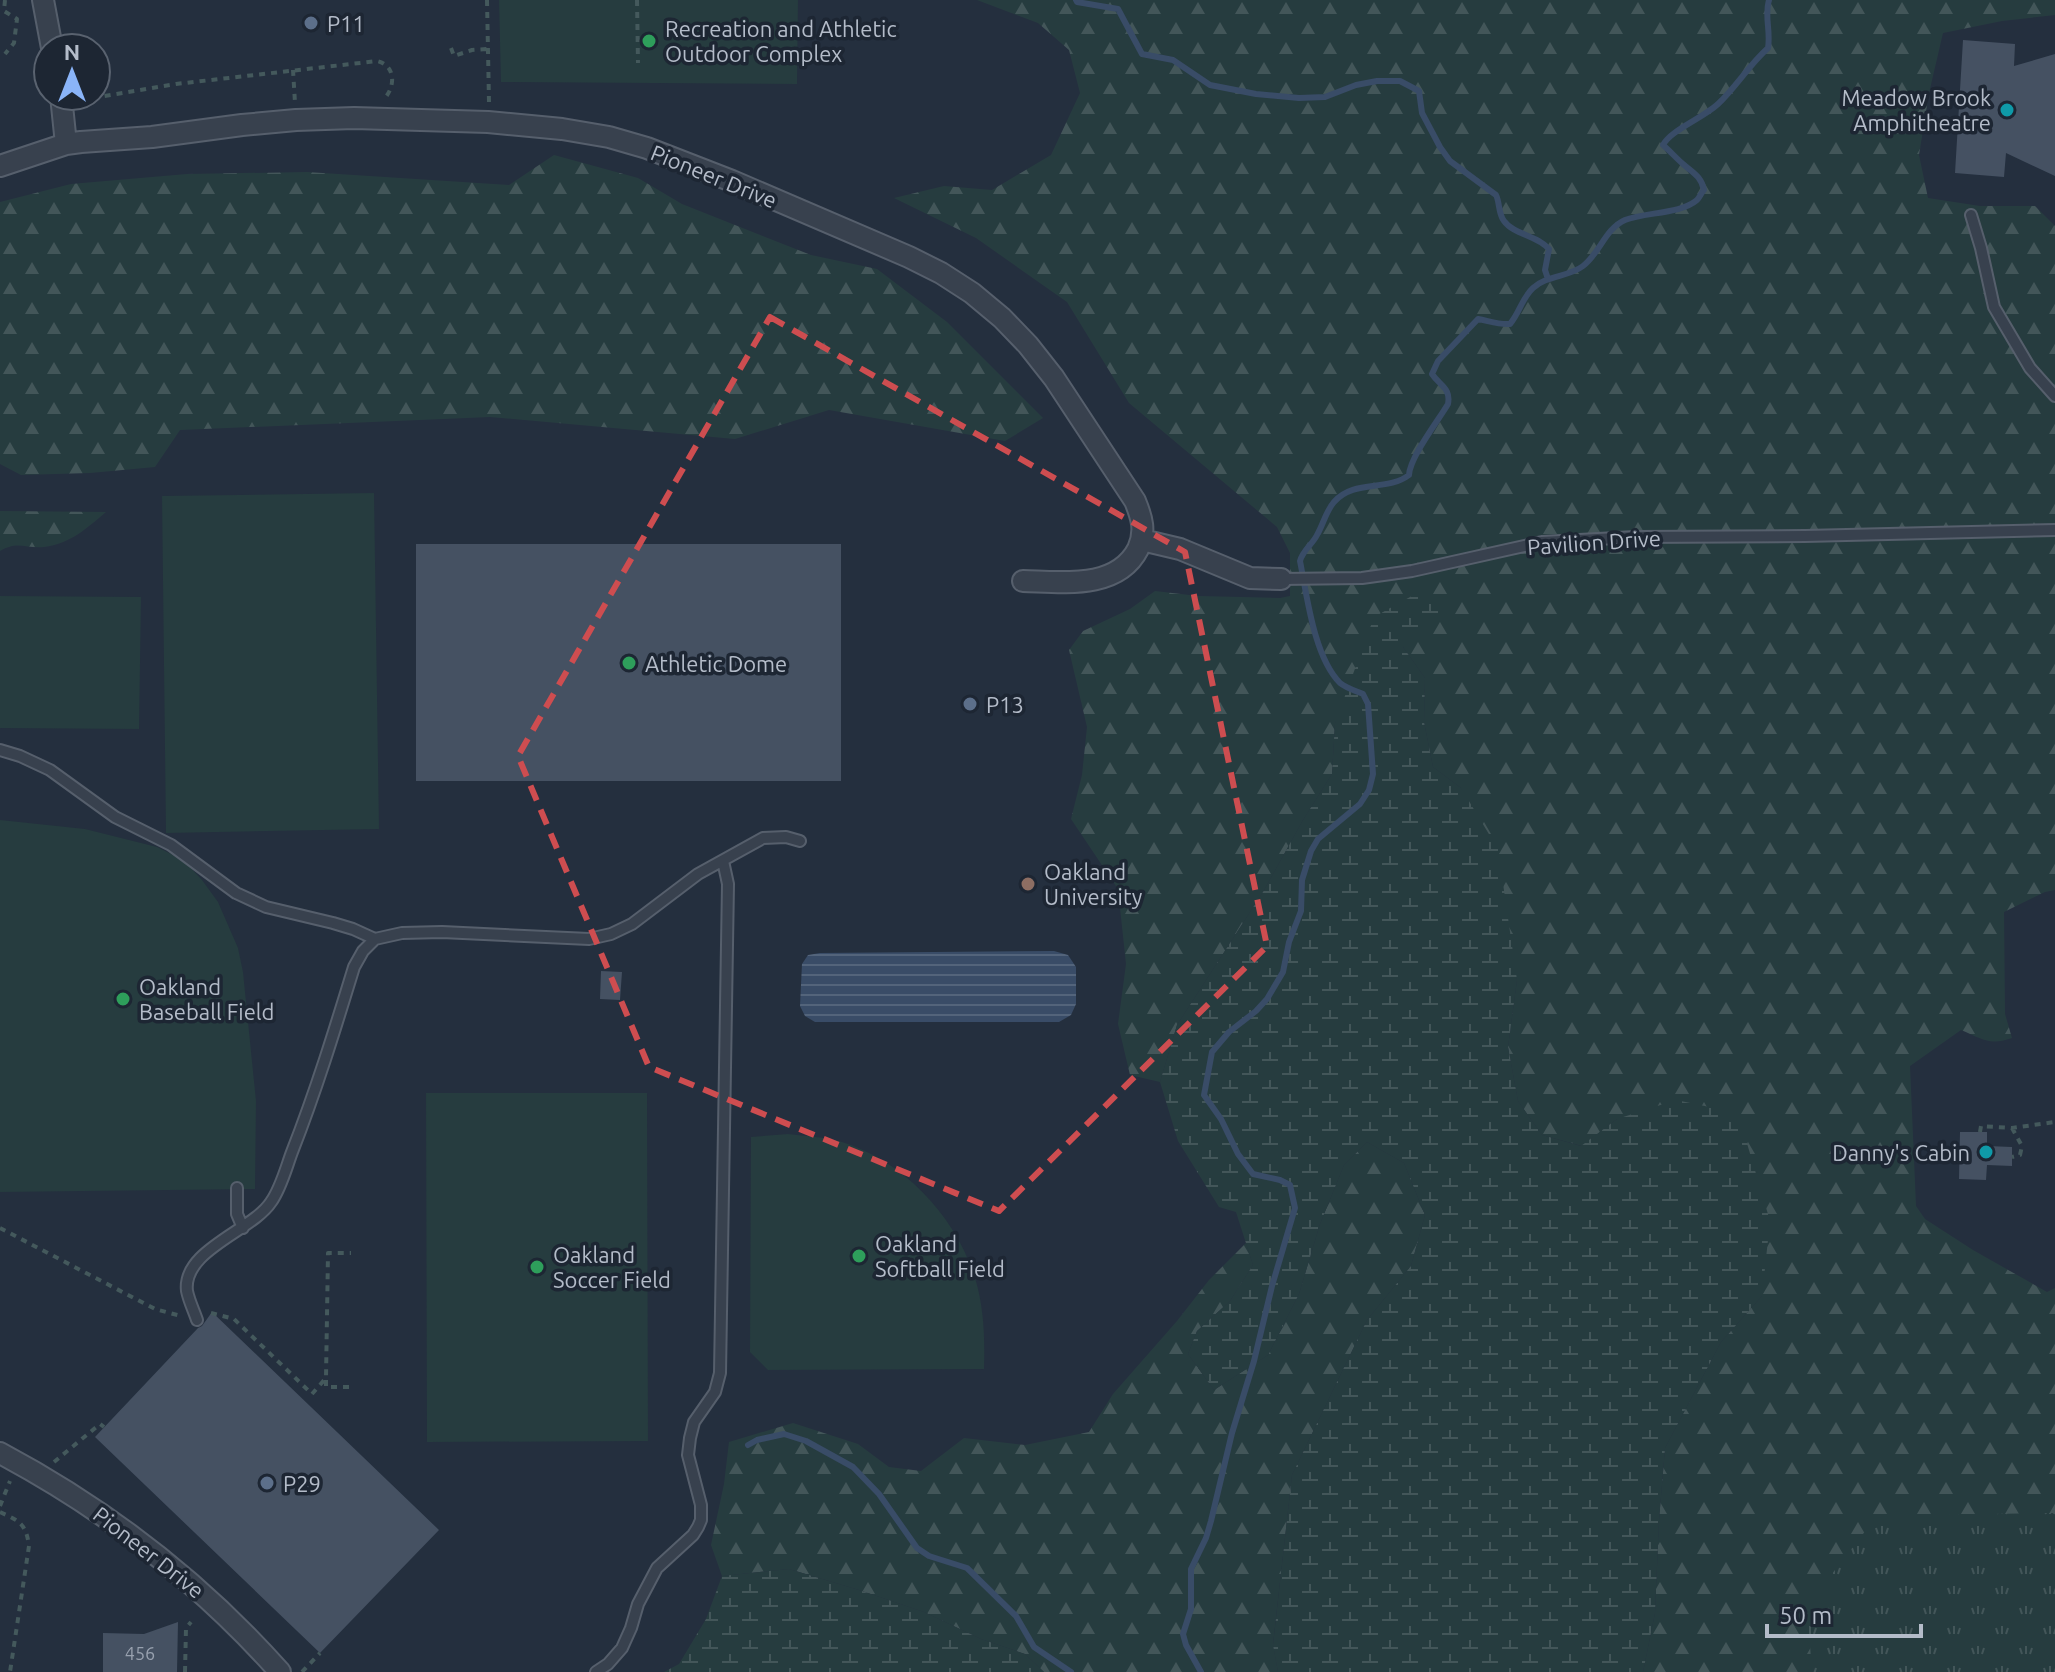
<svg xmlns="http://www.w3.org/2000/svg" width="2055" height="1672" font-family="Ubuntu,sans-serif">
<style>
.grass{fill:url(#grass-tufts)}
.forest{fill:url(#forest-firs)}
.wetland{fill:url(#wetland-marsh)}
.garden{fill:#263c3f}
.water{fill:url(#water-rules)}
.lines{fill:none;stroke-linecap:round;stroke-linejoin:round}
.stream{stroke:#394c67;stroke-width:6}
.building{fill:#455162}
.lane-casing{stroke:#565f6c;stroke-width:14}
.street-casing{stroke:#565f6c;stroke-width:24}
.path{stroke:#44595c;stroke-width:4;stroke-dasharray:6 6;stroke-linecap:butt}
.lane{stroke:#38414e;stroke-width:10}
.street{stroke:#38414e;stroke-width:20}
.marked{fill:none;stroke:#ce4d50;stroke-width:6;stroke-dasharray:16 10;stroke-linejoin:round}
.service-dot{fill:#5c6f8a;stroke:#1d2633;stroke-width:3}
.leisure-dot{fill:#2e9e5b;stroke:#1d2633;stroke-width:3}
.culture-dot{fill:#0f9aa8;stroke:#1d2633;stroke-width:3}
.education-dot{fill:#8d6e63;stroke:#1d2633;stroke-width:3}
.labels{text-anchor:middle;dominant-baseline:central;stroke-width:7;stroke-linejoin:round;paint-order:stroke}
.number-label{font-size:18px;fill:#98a1af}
.poi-label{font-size:22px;fill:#b4bcc9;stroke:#1d2633;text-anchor:start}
.street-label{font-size:22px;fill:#b4bcc9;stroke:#1d2633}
</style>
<defs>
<pattern id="grass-tufts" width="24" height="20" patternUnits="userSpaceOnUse" patternTransform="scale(2)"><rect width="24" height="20" fill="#263c3f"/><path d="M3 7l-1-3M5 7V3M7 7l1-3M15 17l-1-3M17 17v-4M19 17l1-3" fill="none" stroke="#435659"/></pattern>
<pattern id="forest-firs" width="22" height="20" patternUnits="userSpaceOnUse" patternTransform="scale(2)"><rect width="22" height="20" fill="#263c3f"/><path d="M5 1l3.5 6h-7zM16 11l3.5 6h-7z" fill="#435659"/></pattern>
<pattern id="wetland-marsh" width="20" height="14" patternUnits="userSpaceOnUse" patternTransform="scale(2)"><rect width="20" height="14" fill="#263c3f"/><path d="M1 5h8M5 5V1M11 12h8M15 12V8" fill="none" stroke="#435659"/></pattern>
<pattern id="water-rules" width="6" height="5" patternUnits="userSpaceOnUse" patternTransform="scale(2)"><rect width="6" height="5" fill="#394c67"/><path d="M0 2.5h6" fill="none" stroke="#53647b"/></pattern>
</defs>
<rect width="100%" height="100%" fill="#242f3e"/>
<path class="grass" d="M 1857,1451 L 2055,1465 L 2055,1672 L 1709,1672 Z"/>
<path class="forest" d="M 977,0 L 2055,0 L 2055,15 L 2002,21 L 1943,33 L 1929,93 L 1919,155 L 1928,198 L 1980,206 L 2035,206 L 2055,226 L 2055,890 L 2045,892 L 2004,912 L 2005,1014 L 2012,1038 C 1989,1046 1983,1039 1961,1030 L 1910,1066 L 1916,1206 L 1925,1219 L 1973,1250 L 2047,1292 L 2055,1288 L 2055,1513 L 1877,1516 L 1807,1606 L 1812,1672 L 1643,1672 L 1655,1613 L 1659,1520 L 1665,1448 L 1721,1342 L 1762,1296 L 1617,1119 L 1582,1146 L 1542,1135 L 1518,1101 L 1508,1047 L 1517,980 L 1461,788 L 1433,767 L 1424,722 L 1425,678 L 1403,647 L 1419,592 L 1335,723 L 1332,774 L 1303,820 L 1263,892 L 1177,1025 L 1160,1082 L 1130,1075 L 1118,1024 L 1126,964 L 1118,889 L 1071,819 L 1082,775 L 1087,727 L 1069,650 L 1083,631 L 1130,609 L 1155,591 L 1198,596 L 1280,598 L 1290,596 L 1290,553 L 1277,527 L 1129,403 L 1067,302 L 976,238 L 894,198 L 944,186 L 992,190 L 1051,155 L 1080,93 L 1069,50 L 1038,23 Z
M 554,155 L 638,178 L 682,204 L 811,255 L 877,269 L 947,322 L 1043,418 L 1005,441 L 829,410 L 735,439 L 490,417 L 180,430 L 155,467 L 90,473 L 21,475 L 0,464 L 0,202 L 71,184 L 187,174 L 307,172 L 509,185 Z
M 0,511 L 106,512 C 87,528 70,544 44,547 C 26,549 18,540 0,551 Z
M 1367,1142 L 1404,1163 L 1425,1215 L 1411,1266 L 1367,1320 L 1292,1475 L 1273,1644 L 1278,1672 L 1044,1672 L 1025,1654 L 981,1639 L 924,1612 L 859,1590 L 789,1569 L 722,1576 L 711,1545 L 724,1484 L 729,1442 L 793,1423 L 858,1444 L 889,1467 L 921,1471 L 964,1438 L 1025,1445 L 1089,1432 L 1113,1394 L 1177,1321 L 1209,1280 L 1246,1243 L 1253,1265 L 1230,1301 L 1197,1331 L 1188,1354 L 1214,1390 L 1268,1355 L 1299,1294 L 1320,1224 L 1344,1165 Z"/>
<path class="wetland" d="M 1419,592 L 1443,612 L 1403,647 L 1425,678 L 1424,722 L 1433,767 L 1461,788 L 1498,849 L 1517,980 L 1508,1047 L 1518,1101 L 1542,1135 L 1581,1146 L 1617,1119 L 1676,1100 L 1738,1113 L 1770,1221 L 1762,1296 L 1721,1342 L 1665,1448 L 1659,1520 L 1655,1613 L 1643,1672 L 1278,1672 L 1273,1645 L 1292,1475 L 1367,1320 L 1411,1266 L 1425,1215 L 1404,1163 L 1367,1142 L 1344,1165 L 1320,1224 L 1299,1294 L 1268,1355 L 1214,1390 L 1188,1354 L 1197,1331 L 1230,1301 L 1253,1265 L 1236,1212 L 1219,1207 L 1178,1141 L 1160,1082 L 1177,1025 L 1263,892 L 1303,820 L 1332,774 L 1335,723 L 1374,617 Z
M 789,1569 L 859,1590 L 924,1612 L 981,1639 L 1025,1654 L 1044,1672 L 664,1672 L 679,1664 L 706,1619 L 722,1576 Z"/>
<path class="garden" d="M 499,0 L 798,0 L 797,84 L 501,82 Z
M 374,493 L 379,829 L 166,833 L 162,496 Z
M 0,596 L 141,597 L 139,729 L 0,728 Z
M 0,820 L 85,829 L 157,847 L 173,855 L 189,866 L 202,880 L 218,902 L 238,948 L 243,972 L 256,1101 L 255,1189 L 0,1192 Z
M 426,1093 L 647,1093 L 648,1441 L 427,1442 Z
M 788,1134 C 806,1136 825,1137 842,1142 C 904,1161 956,1217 975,1278 C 984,1307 985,1338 984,1369 L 768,1370 L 750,1352 L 751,1137 Z"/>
<path class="water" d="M 1054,951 L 1068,955 L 1076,967 L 1076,1004 L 1071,1015 L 1059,1022 L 815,1022 L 805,1016 L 800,1006 L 802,964 L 808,955 L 820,953 Z"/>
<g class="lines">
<path class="stream" d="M 1076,0 L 1077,2 L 1118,9 L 1142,54 L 1173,60 L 1210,85 L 1256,94 L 1299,98 L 1325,97 L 1356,85 L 1377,81 L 1400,81 L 1419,91 L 1422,113 L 1440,147 L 1450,161 L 1496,195 C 1500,203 1498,213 1504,221 C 1514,235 1537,235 1549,249 L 1545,270 L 1548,279
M 748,1445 L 757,1440 L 784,1434 L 806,1441 L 853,1467 L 879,1494 L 917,1548 L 929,1556 L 967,1568 L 1016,1616 L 1034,1647 L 1071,1672
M 1201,1672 L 1186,1645 L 1183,1634 L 1191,1609 L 1191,1569 L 1206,1538 L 1211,1521 L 1232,1433 L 1254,1361 L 1272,1286 L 1295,1208 L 1290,1185 L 1280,1180 L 1253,1174 L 1238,1154 L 1221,1119 L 1204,1095 L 1212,1052 L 1229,1032 L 1256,1011 L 1267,999 L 1283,972 L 1289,942 L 1301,911 L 1302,880 L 1311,851 L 1318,839 L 1360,804 L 1369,790 L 1373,774 L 1368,704 L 1363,694 C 1356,691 1346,688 1340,683 C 1314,657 1307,596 1300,561 C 1303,550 1312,545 1317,535 C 1323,525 1326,511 1334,502 C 1354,479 1387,492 1409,475 C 1410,457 1438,421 1448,404 C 1451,388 1440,386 1432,374 L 1438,361 L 1478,319 C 1489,321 1499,325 1510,324 C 1520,312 1522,298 1533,288 C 1547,275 1569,277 1583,266 C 1600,253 1605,229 1625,220 C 1645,212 1681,214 1697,200 C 1700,197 1701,193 1704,190 C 1701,176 1693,173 1683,164 C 1676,158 1670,151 1663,145 C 1671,130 1703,118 1718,104 C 1736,87 1749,65 1768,48 C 1771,31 1764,16 1769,0"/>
</g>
<path class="building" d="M 1963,40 L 2015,44 L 2014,66 L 2055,54 L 2055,176 L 2006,153 L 2004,177 L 1955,173 Z
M 416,544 L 841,544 L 841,781 L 416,781 Z
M 601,971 L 622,972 L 620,1000 L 600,999 Z
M 1960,1132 L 1987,1132 L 1987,1146 L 2012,1147 L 2012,1166 L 1987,1165 L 1986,1180 L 1959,1179 Z
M 212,1312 L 439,1530 L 320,1653 L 95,1437 L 198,1328 L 202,1326 Z
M 178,1622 L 177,1672 L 103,1672 L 103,1633 L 144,1634 Z"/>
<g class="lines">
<defs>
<path id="lane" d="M 1971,215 L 1981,248 L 1994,307 L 2030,368 L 2055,396
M 1281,579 L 1362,578 L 1412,571 L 1542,542 L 1635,537 L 1805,536 L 2055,530
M 0,750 L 20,756 L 50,770 L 115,817 L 171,845 L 236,893 L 266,907 L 333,923 L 353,929 L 375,939 L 402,933 L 442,932 L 589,939 L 611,934 L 632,924 L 698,874 L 763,838 L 786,837 L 800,841
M 237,1188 L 237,1214 L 243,1228
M 197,1320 C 194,1311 189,1301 187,1291 C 182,1250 252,1231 271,1202 C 281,1188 286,1168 292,1152 C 316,1091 335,1029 354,967 L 363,951 L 375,939
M 596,1672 L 608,1664 L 622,1648 L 631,1628 L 638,1604 L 657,1568 L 693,1535 L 698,1527 L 701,1520 L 701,1505 L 688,1455 L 690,1438 L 694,1422 L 715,1392 L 720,1373 L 728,884 L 723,861"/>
<path id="street" d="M 43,0 L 52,48
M 61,96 L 66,144
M 0,166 L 66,144 L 81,142 L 152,137 L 242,125 L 296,120 L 354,118 L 488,122 L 562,129 L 609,137 L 647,148 L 732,181 L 909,257 L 941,273 L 972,293 L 1002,318 L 1028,345 L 1054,378 L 1135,501 C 1142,518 1146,531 1138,549 C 1117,590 1062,582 1023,581
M 1142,540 L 1180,549 L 1250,578 L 1281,579
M 0,1453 C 107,1510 200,1582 280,1672"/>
</defs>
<use href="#lane" class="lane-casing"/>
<use href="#street" class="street-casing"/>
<path class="path" d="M 5,0 L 4,11 L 17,19 L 14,43 L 5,54
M 487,0 L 489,102
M 637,0 L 638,63
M 451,48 L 454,56 L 472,50 L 488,49
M 293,70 L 295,103
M 81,100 L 176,84 L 377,61 C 395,65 396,85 385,98
M 2012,1128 L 2022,1146 L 2020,1155 L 2012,1157
M 1980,1132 L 1981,1126 L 2012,1128 L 2055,1122
M 0,1228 L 155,1309 L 181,1316
M 211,1313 L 234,1319 L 312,1394 L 326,1378 L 328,1253 L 351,1253
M 326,1380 L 326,1387 L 350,1387
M 54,1462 L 100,1424 L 104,1427
M 0,1506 L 10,1481
M 0,1512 C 19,1521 26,1523 29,1546 L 10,1672
M 185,1672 L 186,1628 L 191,1622
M 302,1672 L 320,1653"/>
<use href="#lane" class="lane"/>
<use href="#street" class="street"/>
</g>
<path class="marked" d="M 770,317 L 1185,552 L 1267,946 L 999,1211 L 649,1067 L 518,756 Z"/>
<g class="service-dot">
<circle cx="311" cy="23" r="8"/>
<circle cx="970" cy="704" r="8"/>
<circle cx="267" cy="1483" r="8"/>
</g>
<g class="leisure-dot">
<circle cx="649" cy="41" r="8"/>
<circle cx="629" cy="663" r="8"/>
<circle cx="123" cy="999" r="8"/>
<circle cx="859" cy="1256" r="8"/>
<circle cx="537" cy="1267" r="8"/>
</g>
<g class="culture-dot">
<circle cx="2007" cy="110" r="8"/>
<circle cx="1986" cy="1152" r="8"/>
</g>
<circle class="education-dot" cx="1028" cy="884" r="8"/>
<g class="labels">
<g class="number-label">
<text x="140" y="1653">456</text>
</g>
<g class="poi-label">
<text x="327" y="23">P11</text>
<text x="665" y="28">Recreation and Athletic<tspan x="665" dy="25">Outdoor Complex</tspan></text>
<text x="1991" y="97" text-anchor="end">Meadow Brook<tspan x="1991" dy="25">Amphitheatre</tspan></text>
<text x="645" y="663">Athletic Dome</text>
<text x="986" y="704">P13</text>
<text x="1044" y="871">Oakland<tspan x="1044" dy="25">University</tspan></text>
<text x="139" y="986">Oakland<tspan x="139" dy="25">Baseball Field</tspan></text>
<text x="1970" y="1152" text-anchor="end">Danny's Cabin</text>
<text x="875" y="1243">Oakland<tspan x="875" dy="25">Softball Field</tspan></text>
<text x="553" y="1254">Oakland<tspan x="553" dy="25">Soccer Field</tspan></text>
<text x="283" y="1483">P29</text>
</g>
<g class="street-label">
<text transform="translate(714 176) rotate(22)">Pioneer Drive</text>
<text transform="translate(1594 542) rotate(-4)">Pavilion Drive</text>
<text transform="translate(149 1552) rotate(38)">Pioneer Drive</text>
</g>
</g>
<g transform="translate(72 72)"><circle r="38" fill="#1d2633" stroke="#59626f" stroke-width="2"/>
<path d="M0-6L14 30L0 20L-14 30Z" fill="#8ab4f8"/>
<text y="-12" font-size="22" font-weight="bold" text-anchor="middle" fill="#b4bcc9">N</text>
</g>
<path d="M1767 1624v12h154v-12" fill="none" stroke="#b4bcc9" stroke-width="4"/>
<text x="1779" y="1624" font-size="24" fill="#b4bcc9" stroke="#1d2633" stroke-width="6" paint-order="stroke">50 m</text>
</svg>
